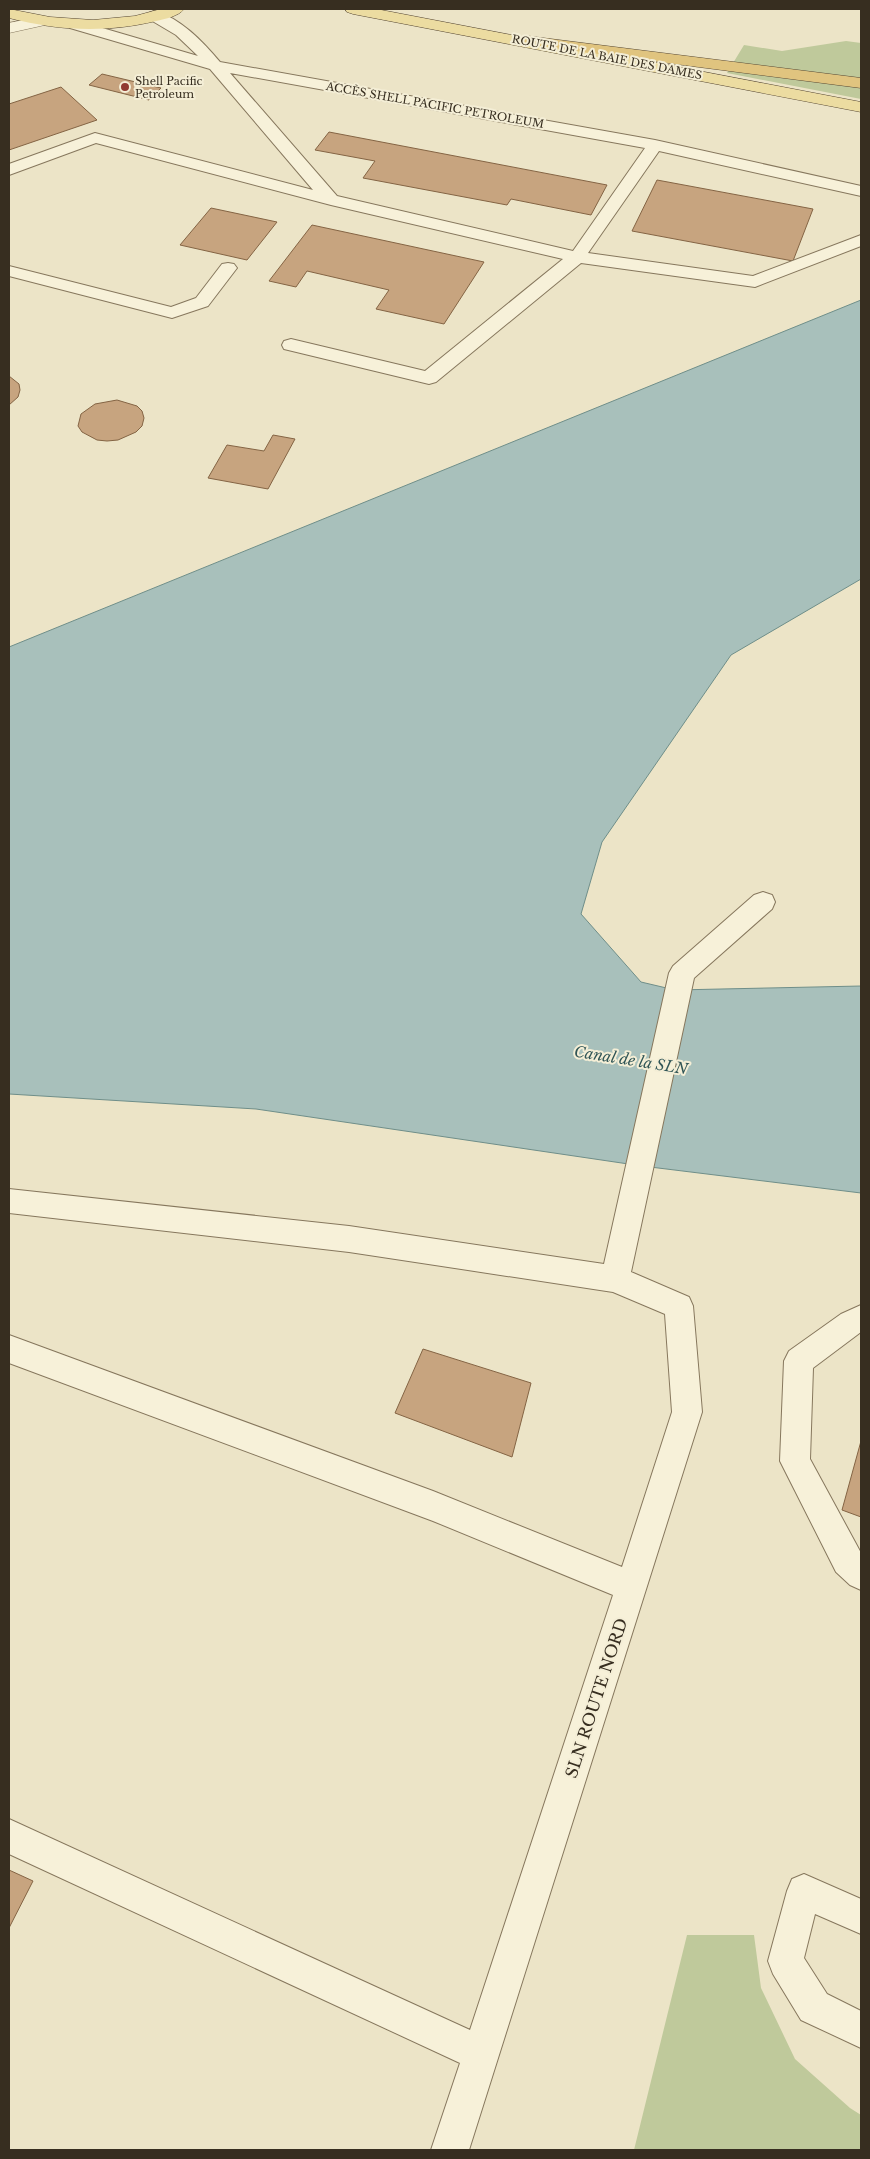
<svg xmlns="http://www.w3.org/2000/svg" width="870" height="2159" font-family="'Libre Baskerville',serif">
<style>
.green{fill:#bfc99b}
.water{fill:#a8c0bb;stroke:#6f8e89}
.building{fill:#c7a47f;stroke:#846444}
.lines{fill:none;stroke-linecap:round;stroke-linejoin:round}
.service-casing{stroke:#86775d;stroke-width:2}
.tertiary-casing{stroke:#86775d;stroke-width:1}
.primary-casing{stroke:#544531;stroke-width:1}
.trunk-casing{stroke:#544531;stroke-width:1}
.service{fill:#f7f1d9;fill-rule:evenodd}
.tertiary{fill:#f7f1d9;fill-rule:evenodd}
.primary{fill:#ecdca1;fill-rule:evenodd}
.trunk{fill:#e0c47f;fill-rule:evenodd}
.poi-dot{fill:#913a31;stroke:#f4eed6;stroke-width:2}
.labels{text-anchor:middle;dominant-baseline:central;stroke-width:4;stroke-linejoin:round;paint-order:stroke}
.far-street-label{font-size:11px;fill:#372e20;stroke:#f4eed6}
.far-poi-label{font-size:11px;fill:#372e20;stroke:#f4eed6;text-anchor:start}
.water-label{font-size:15px;font-style:italic;fill:#305556;stroke:#f4eed6}
.near-street-label{font-size:16px;fill:#372e20;stroke:#f4eed6}
</style>
<rect width="100%" height="100%" fill="#ece4c7"/>
<path class="green" d="M 846,41 L 861,43 L 861,99 L 727,73 L 744,45 L 782,51 Z
M 687,1935 L 754,1935 L 761,1988 L 795,2059 L 850,2108 L 861,2115 L 861,2150 L 634,2150 Z"/>
<path class="water" d="M 861,300 L 861,579 L 731,655 L 602,842 L 581,914 L 641,982 L 675,990 L 861,986 L 861,1193 L 642,1166 L 256,1109 L 9,1094 L 9,647 Z"/>
<path class="building" d="M 102,74 L 161,88 L 149,100 L 89,85 Z
M 61,87 L 97,120 L 9,150 L 9,104 Z
M 329,132 L 607,185 L 591,215 L 511,199 L 507,205 L 363,178 L 375,161 L 315,150 Z
M 657,180 L 813,209 L 793,261 L 632,231 Z
M 211,208 L 277,222 L 247,260 L 180,245 Z
M 312,225 L 484,262 L 444,324 L 376,309 L 389,290 L 307,271 L 296,287 L 269,281 Z
M 9,376 L 19,384 L 20,390 L 18,397 L 9,405 Z
M 117,400 L 137,406 L 142,411 L 144,418 L 142,426 L 136,432 L 118,440 L 107,441 L 97,440 L 82,432 L 78,426 L 81,414 L 95,404 Z
M 273,435 L 295,439 L 268,489 L 208,478 L 227,445 L 264,451 Z
M 423,1349 L 531,1383 L 512,1457 L 395,1413 Z
M 861,1441 L 861,1517 L 842,1510 Z
M 9,1870 L 33,1881 L 9,1928 Z"/>
<g class="lines">
<defs>
<path id="service" d="M 154,11 C 181,18 203,42 220,62 L 655,140 L 861,186 L 861,196 L 659,151 L 588,253 L 753,276 L 861,235 L 861,246 L 755,287 L 581,263 L 436,382 L 429,384 L 284,349 L 282,345 L 284,341 L 291,339 L 425,371 L 563,259 L 331,205 L 96,143 L 9,175 L 9,164 L 95,133 L 313,190 L 210,69 L 70,28 L 67,25 L 70,22 L 75,20 L 198,56 L 176,35 L 149,19 L 146,16 L 149,13 ZM 230,73 L 645,148 L 573,251 L 337,196 Z
M 228,263 L 234,264 L 237,268 L 208,306 L 172,318 L 9,276 L 9,266 L 171,307 L 196,298 L 222,264 Z
M 763,892 L 772,895 L 775,902 L 772,909 L 694,978 L 631,1272 L 689,1297 L 693,1306 L 702,1412 L 469,2150 L 431,2150 L 460,2063 L 9,1854 L 9,1819 L 470,2030 L 613,1595 L 433,1521 L 9,1363 L 9,1335 L 433,1491 L 622,1567 L 672,1412 L 665,1314 L 613,1292 L 349,1252 L 9,1213 L 9,1189 L 349,1226 L 604,1264 L 669,973 L 673,966 L 754,895 Z
M 861,1305 L 861,1332 L 813,1368 L 810,1459 L 861,1553 L 861,1590 L 850,1585 L 836,1572 L 780,1461 L 784,1361 L 789,1351 L 841,1314 Z
M 804,1874 L 861,1899 L 861,1934 L 815,1914 L 804,1958 L 827,1994 L 861,2011 L 861,2048 L 801,2020 L 773,1974 L 768,1961 L 787,1891 L 792,1879 Z"/>
<path id="tertiary" d="M 39,17 L 45,19 L 47,22 L 45,25 L 9,33 L 9,23 Z"/>
<path id="primary" d="M 9,9 L 50,17 L 93,20 L 135,16 L 161,9 L 184,9 C 179,16 165,19 156,21 C 106,33 59,31 9,18 Z
M 345,9 L 376,9 L 861,102 L 861,112 L 353,14 L 347,12 Z"/>
<path id="trunk" d="M 527,36 L 861,78 L 861,88 L 521,44 L 519,41 L 521,38 Z"/>
</defs>
<use href="#service" class="service-casing"/>
<use href="#tertiary" class="tertiary-casing"/>
<use href="#primary" class="primary-casing"/>
<use href="#trunk" class="trunk-casing"/>
<use href="#service" class="service"/>
<use href="#tertiary" class="tertiary"/>
<use href="#primary" class="primary"/>
<use href="#trunk" class="trunk"/>
</g>
<circle class="poi-dot" cx="125" cy="87" r="5"/>
<g class="labels">
<g class="far-street-label">
<text transform="translate(607 57) rotate(11)">ROUTE DE LA BAIE DES DAMES</text>
<text transform="translate(435 105) rotate(10)">ACCÈS SHELL PACIFIC PETROLEUM</text>
</g>
<g class="far-poi-label">
<text x="135" y="81">Shell Pacific<tspan x="135" dy="13">Petroleum</tspan></text>
</g>
<g class="water-label">
<text transform="translate(631 1060) rotate(9)">Canal de la SLN</text>
</g>
<g class="near-street-label">
<text transform="translate(596 1698) rotate(-72)">SLN ROUTE NORD</text>
</g>
</g>
<rect width="870" height="2159" fill="none" stroke="#372e20" stroke-width="20"/>
</svg>
